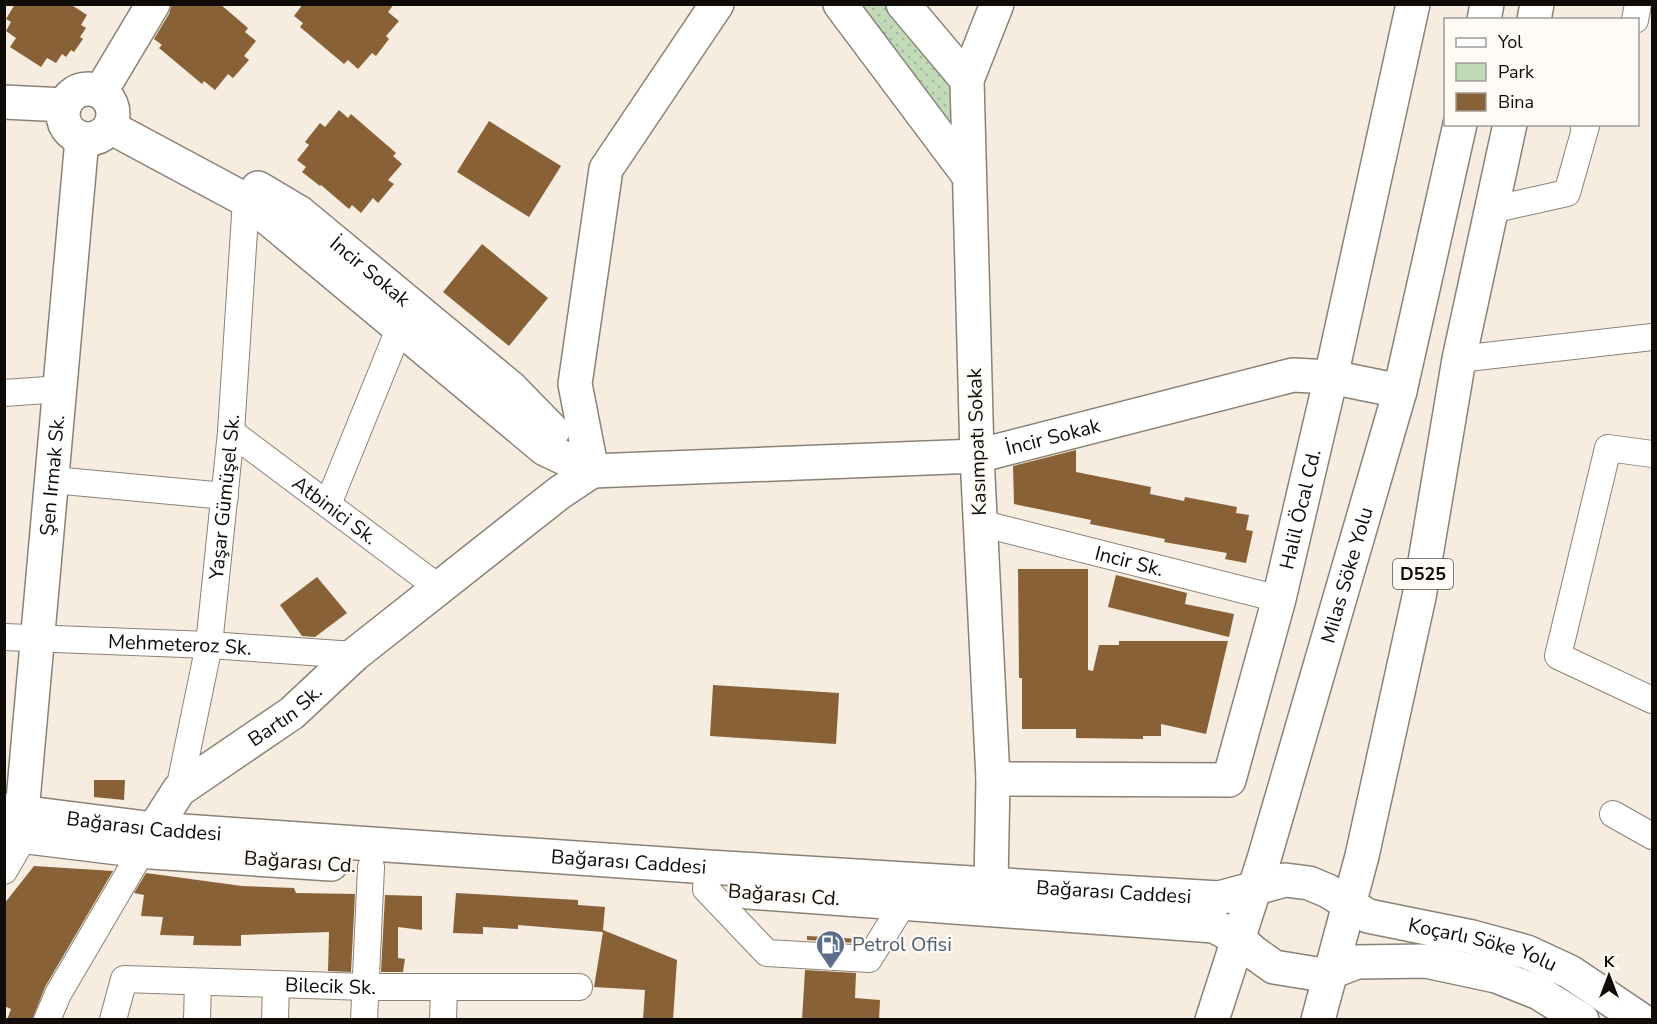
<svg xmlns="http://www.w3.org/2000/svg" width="1657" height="1024" font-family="'Nunito Sans',sans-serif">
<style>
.green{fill:url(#green-dots)}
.building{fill:#896136}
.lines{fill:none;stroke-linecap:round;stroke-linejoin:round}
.minor-casing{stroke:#8b8276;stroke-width:28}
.major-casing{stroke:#8b8276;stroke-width:36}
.highway-casing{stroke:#8b8276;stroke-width:36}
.minor{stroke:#fff;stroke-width:26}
.major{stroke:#fff;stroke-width:33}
.highway{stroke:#fff;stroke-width:33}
.labels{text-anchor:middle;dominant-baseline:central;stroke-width:4.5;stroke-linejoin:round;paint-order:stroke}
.shield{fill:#fefaf5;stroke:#57534f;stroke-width:1.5}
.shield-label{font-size:18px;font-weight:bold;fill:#0f0c08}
.street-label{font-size:20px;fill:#0f0c08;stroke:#fefaf5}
.service-label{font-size:20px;fill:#4e5e75;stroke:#fefaf5;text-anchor:start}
</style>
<defs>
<pattern id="green-dots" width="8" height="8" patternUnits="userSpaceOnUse" patternTransform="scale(1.5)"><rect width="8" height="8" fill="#c1dab8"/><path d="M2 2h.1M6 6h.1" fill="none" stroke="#a5ba9d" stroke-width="1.8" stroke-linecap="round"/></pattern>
</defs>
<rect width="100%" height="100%" fill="#f6ecdf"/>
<path class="green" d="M 840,5 L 903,5 L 967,80 L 969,176 Z"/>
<path class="building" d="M 15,4 L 70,4 L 87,15 L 81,25 L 86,28 L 80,37 L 83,39 L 74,52 L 71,50 L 66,57 L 62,54 L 56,63 L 47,58 L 41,67 L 10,47 L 16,38 L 6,31 L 11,22 L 6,19 Z
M 172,4 L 220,4 L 248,28 L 245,32 L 256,41 L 244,56 L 249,60 L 233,78 L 228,74 L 215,90 L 204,81 L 202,84 L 159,48 L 162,45 L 154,39 L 169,14 Z
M 303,4 L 394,4 L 388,12 L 399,21 L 386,36 L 389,39 L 376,56 L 372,53 L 358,69 L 348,60 L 344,64 L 300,27 L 303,23 L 294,16 Z
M 339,110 L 348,118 L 351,114 L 396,153 L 393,156 L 402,164 L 388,180 L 394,184 L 378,203 L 373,198 L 361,213 L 352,205 L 349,209 L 321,185 L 320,186 L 302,172 L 306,167 L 297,160 L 309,145 L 305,142 L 320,123 L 325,127 Z
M 489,121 L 561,166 L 529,217 L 457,172 Z
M 482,244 L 548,298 L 509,346 L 443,292 Z
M 1076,450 L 1076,472 L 1151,487 L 1150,494 L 1184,501 L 1185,497 L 1237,507 L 1236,513 L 1249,515 L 1246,530 L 1253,531 L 1246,563 L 1225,559 L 1227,553 L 1164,542 L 1165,539 L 1090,524 L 1091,520 L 1014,504 L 1013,466 Z
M 1018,569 L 1088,569 L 1088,670 L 1093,671 L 1099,645 L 1119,645 L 1119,641 L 1228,641 L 1206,734 L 1161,724 L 1161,736 L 1143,736 L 1143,739 L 1076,738 L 1076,729 L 1022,729 L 1022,678 L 1019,678 Z
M 1116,575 L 1187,593 L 1185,604 L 1234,614 L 1229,637 L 1108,607 Z
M 317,577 L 347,613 L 315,637 L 302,636 L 280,605 Z
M 713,685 L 839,693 L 836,744 L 710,736 Z
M 94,780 L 125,780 L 124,800 L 94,797 Z
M 34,866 L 113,871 L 45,987 L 32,1020 L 7,1020 L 11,1009 L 4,1006 L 4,904 Z
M 146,873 L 242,886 L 294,888 L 296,893 L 355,894 L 351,972 L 328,971 L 329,932 L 241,935 L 241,946 L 193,945 L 194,936 L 160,935 L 163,917 L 141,916 L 144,895 L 134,893 Z
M 456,893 L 578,900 L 578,905 L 605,907 L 603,930 L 677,960 L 673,1020 L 643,1020 L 645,990 L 594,987 L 603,932 L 518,925 L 518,929 L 483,927 L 483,934 L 453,933 Z
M 385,895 L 422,896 L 422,930 L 398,927 L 398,958 L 405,959 L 403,972 L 381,972 Z
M 807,936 L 859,939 L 858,943 L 807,940 Z
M 805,970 L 856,973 L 855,998 L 880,1000 L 879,1020 L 802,1020 Z"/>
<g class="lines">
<defs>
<g id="minor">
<path d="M 1635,20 L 1638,4"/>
<path d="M 1491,210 L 1567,193 L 1586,126 L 1583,124"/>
<path d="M 1459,359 L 1652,337"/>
<path d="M 4,393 L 61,389"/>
<path id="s1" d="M 231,432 L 439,588"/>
<path d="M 1652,454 L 1608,448 L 1558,656 L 1652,700"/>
<path d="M 53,480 L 225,496"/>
<path d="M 328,504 L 400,327"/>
<path id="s2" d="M 980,523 L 1279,599"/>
<path id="s3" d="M 4,637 L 209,645 L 354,655"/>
<path id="s4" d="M 179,790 L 209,645 L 231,432 L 246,200"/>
<path d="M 1613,814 L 1652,836"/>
<path d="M 708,867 L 706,889 L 767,953 L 869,959 L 904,902"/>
<path d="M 4,871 L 25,835 L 23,820"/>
<path d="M 47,1020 L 58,994 L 150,837"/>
<path id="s5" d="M 113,1020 L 124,979 L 365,987 L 579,987"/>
<path d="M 197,1020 L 198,982"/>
<path d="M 275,1020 L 276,984"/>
<path d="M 364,1020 L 371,867"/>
<path d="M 443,1020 L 444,987"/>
</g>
<g id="major">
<path d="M 840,4 L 969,176"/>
<path d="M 903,4 L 967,80"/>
<circle cx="88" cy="114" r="25"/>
<path d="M 101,91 L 153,4"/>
<path d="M 4,102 L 65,105"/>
<path id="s6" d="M 110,127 L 246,200 L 545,449 L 592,471 L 977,456 L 1293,375 L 1331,377 L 1400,391"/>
<path id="s7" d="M 258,188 L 300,213 L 511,388 L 553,431"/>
<path d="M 592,471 L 575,384 L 606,169 L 717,4"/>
<path id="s8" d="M 993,779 L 1229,780 L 1279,599 L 1331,377 L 1413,4"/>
<path id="s9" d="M 4,810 L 154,829 L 708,867 L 1219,898 L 1285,880 L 1309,883 L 1328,891 L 1368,916 L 1472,937 L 1527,952 L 1570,972 L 1641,1020"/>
<path id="s10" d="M 22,812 L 82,139"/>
<path id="s11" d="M 154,829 L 179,790 L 292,713 L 354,655 L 559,493 L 592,471"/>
<path d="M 4,834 L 151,852 L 331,864"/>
<path d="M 991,884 L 993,779 L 977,456 L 967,80 L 997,4"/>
<path d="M 748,892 L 1214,926 L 1239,939 L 1253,952 L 1274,967 L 1317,974 L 1331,972 L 1357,962 L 1426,961 L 1496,976 L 1539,993 L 1582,1020"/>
</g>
<g id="highway">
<path d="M 1484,20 L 1487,4"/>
<path d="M 1534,20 L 1537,4"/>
<path id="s12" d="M 1212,1020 L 1264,859 L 1400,391 L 1460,124"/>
<path d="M 1318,1020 L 1362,856 L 1419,597 L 1459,359 L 1510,124"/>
</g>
</defs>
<use href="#minor" class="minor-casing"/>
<use href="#major" class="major-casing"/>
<use href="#highway" class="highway-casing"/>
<use href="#minor" class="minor"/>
<use href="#major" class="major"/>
<use href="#highway" class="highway"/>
</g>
<defs>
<symbol id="fuel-pin" viewBox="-11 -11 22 30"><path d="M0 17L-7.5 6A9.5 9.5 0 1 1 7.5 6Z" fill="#5c6f8a" stroke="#fefaf5"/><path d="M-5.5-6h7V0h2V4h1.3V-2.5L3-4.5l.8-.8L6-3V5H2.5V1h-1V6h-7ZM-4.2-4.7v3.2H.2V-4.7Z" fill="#fff"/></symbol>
</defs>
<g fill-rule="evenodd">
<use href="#fuel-pin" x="814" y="928" width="33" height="45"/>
</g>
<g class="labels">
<rect class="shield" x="1393" y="559" width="60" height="30" rx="4.5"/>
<g class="shield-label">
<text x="1423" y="574">D525</text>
</g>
<g class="street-label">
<text stroke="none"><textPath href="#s7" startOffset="140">İncir Sokak</textPath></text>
<text stroke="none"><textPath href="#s6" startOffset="1059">İncir Sokak</textPath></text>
<text transform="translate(977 442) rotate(-92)">Kasımpatı Sokak</text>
<text stroke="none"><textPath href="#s10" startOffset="338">Şen Irmak Sk.</textPath></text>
<text stroke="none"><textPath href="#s4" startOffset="297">Yaşar Gümüşel Sk.</textPath></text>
<text stroke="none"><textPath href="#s8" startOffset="516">Halil Öcal Cd.</textPath></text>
<text stroke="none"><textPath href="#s1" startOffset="130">Atbinici Sk.</textPath></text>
<text stroke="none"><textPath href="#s2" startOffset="154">Incir Sk.</textPath></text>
<text stroke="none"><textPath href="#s12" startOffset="465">Milas Söke Yolu</textPath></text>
<text stroke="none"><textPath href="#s3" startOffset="176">Mehmeteroz Sk.</textPath></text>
<text stroke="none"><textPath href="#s11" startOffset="176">Bartın Sk.</textPath></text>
<text stroke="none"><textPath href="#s9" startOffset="141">Bağarası Caddesi</textPath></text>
<text stroke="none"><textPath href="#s9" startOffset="627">Bağarası Caddesi</textPath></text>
<text transform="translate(300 862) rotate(4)">Bağarası Cd.</text>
<text stroke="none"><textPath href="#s9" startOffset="1113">Bağarası Caddesi</textPath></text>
<text transform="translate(784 895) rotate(4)">Bağarası Cd.</text>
<text stroke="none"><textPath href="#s9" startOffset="1497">Koçarlı Söke Yolu</textPath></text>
<text stroke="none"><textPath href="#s5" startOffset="249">Bilecik Sk.</textPath></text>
</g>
<g class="service-label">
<text x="852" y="944">Petrol Ofisi</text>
</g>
</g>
<rect width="1657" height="1024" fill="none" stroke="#0f0c08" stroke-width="12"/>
<rect x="1444" y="18" width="195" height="108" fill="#fefaf5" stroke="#9e9b96" stroke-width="1.5"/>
<rect x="1456" y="38" width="30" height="9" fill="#ffffff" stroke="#9e9b96" stroke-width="1.5"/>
<text x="1498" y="48" font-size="18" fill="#0f0c08">Yol</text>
<rect x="1456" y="63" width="30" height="18" fill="#c1dab8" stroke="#9e9b96" stroke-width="1.5"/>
<text x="1498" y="78" font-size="18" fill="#0f0c08">Park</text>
<rect x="1456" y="93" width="30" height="18" fill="#896136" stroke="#9e9b96" stroke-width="1.5"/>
<text x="1498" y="108" font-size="18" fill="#0f0c08">Bina</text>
<g transform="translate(1609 976)" stroke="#fefaf5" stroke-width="4.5" paint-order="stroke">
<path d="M0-4.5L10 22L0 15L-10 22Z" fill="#0f0c08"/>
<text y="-9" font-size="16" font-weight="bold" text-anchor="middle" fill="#0f0c08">K</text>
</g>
</svg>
